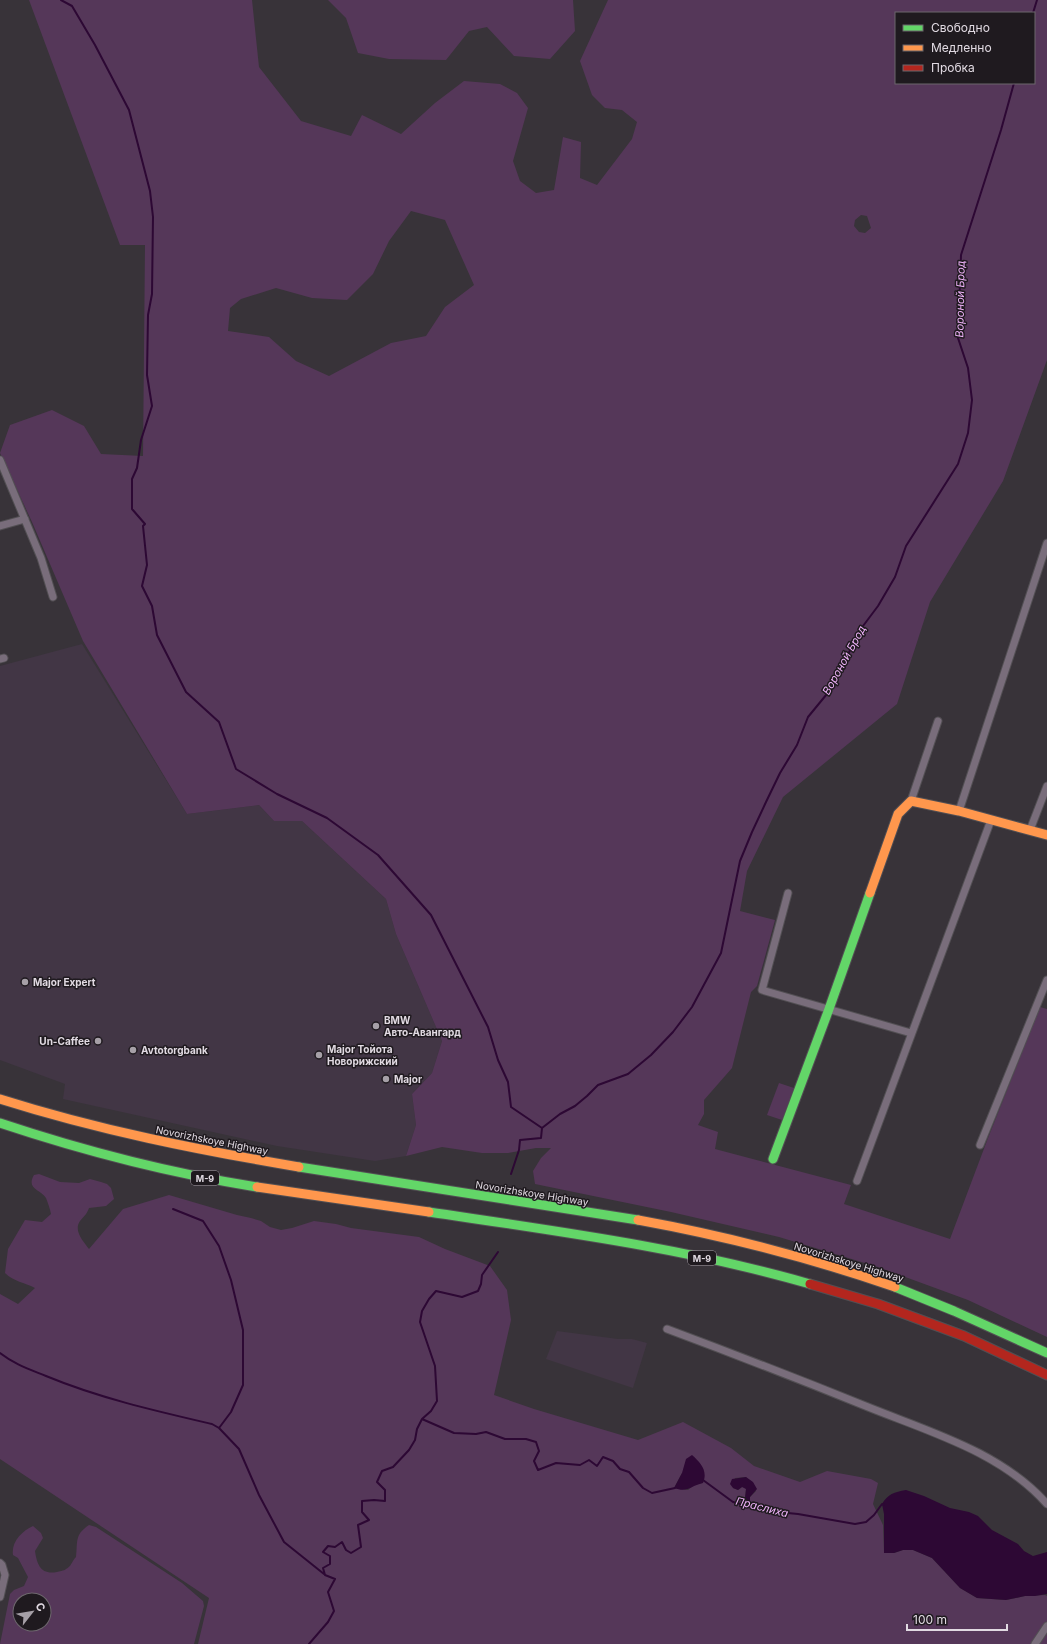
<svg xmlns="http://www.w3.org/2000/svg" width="1047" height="1644" font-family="Inter,sans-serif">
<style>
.built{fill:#423645}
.green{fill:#553759;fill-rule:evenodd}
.water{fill:#2d0834}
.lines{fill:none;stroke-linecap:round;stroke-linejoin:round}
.stream{stroke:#2d0834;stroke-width:2}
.street-casing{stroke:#524f53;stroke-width:9}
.fast-casing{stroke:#524f53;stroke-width:11}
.slow-casing{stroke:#524f53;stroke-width:11}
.jam-casing{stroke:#524f53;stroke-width:11}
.street{stroke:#796d7b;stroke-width:7}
.fast{stroke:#63d668;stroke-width:9}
.slow{stroke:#ff974d;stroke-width:9}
.jam{stroke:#b3261e;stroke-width:9}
.poi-dot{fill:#a6a0a7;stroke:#1f1a1f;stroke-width:1.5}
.labels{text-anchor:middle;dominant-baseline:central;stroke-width:3;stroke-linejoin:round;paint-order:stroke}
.shield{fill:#1f1a1f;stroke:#a7a0a8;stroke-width:1}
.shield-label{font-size:9px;font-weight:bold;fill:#e1dae2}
.poi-label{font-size:10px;font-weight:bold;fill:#e1dae2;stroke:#1f1a1f;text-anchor:start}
.street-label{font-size:10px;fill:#e1dae2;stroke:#1f1a1f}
.water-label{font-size:11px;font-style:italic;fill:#f0b3fa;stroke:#1f1a1f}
</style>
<rect width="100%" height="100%" fill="#383339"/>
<path class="built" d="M 82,644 L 187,814 L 259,805 L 274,821 L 302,821 L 386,899 L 396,934 L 442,1041 L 432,1073 L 412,1094 L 416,1125 L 406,1156 L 375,1161 L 277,1146 L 63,1099 L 65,1084 L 0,1060 L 0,666 Z
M 557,1331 L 618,1339 L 632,1339 L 647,1343 L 633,1388 L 546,1359 Z"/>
<path class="green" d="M 29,0 L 252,0 L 259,67 L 301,121 L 351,136 L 362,115 L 401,134 L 435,103 L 464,81 L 500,84 L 517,93 L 528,108 L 513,161 L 520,181 L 536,193 L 554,190 L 563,137 L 581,142 L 580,178 L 597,185 L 632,139 L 637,122 L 622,110 L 605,108 L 592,95 L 580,61 L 608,0 L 1047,0 L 1047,360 L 1003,481 L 930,602 L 897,704 L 783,797 L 747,871 L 740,911 L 775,920 L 757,986 L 751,992 L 732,1068 L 704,1100 L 704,1114 L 698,1125 L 718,1132 L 715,1149 L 851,1185 L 844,1204 L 950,1239 L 988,1138 L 1040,1007 L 1047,1009 L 1047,1337 L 968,1300 L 878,1267 L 779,1237 L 671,1212 L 535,1184 L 533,1171 L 541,1158 L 551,1148 L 536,1148 L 508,1153 L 482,1153 L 442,1147 L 406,1156 L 416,1125 L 412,1094 L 432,1073 L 442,1041 L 396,934 L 386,899 L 302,821 L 274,821 L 259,805 L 187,814 L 83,641 L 32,522 L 0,453 L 10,425 L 52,410 L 84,426 L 101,454 L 143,456 L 145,245 L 120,245 ZM 896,13 L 1034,13 L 1034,83 L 896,83 ZM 411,211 L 445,220 L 474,285 L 445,307 L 426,336 L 391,343 L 329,376 L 296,361 L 269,337 L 228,331 L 230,308 L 241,299 L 276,288 L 312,298 L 347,300 L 373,274 L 389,241 ZM 861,215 L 867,216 L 871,228 L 865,233 L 859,232 L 854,226 L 855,220 Z
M 328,0 L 573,0 L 575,31 L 550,59 L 514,56 L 487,27 L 469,31 L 446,60 L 389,59 L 358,53 L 346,18 Z
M 779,1083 L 794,1088 L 782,1120 L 767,1115 Z
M 39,1174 L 60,1182 L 79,1183 L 90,1179 L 101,1182 L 107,1184 L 111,1188 L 114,1199 L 106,1206 L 89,1208 C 87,1214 84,1216 80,1221 C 73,1231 84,1242 89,1249 L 123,1209 L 169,1195 L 237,1215 L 251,1218 L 261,1221 L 270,1227 L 281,1230 L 292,1228 L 314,1221 L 336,1224 L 351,1228 L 419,1237 L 445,1249 L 490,1266 L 507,1290 L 511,1320 L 494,1395 L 534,1409 L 638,1440 L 683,1422 L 731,1448 L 754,1466 L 800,1482 L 827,1471 L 871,1479 L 878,1483 L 873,1504 L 883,1525 L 884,1553 L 894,1553 L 903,1550 L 913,1550 L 932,1558 L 960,1588 L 977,1598 L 1006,1600 L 1025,1596 L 1045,1595 L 1047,1596 L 1047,1644 L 198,1644 L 209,1598 L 0,1459 L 0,1294 L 18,1304 L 35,1288 C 24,1282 14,1282 5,1273 L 8,1249 L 25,1220 L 42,1222 L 51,1214 C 50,1209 48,1203 46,1198 C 40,1189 26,1189 34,1175 ZM 682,1473 L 702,1483 L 694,1485 L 688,1490 L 674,1488 ZM 746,1477 L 756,1491 L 750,1497 L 741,1500 L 745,1498 L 746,1489 L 744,1487 L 742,1487 L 738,1490 L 733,1488 L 735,1478 Z
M 89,1525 L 96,1527 L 182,1583 L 203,1601 L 204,1606 L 194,1644 L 0,1644 L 10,1594 L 14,1590 L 24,1586 L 28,1577 L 18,1558 L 13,1555 C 11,1542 22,1531 33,1526 L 41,1533 L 43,1538 L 35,1551 C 37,1565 41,1575 57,1572 C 59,1571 64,1571 66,1569 C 71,1567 72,1561 76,1557 C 78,1542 74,1535 89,1525 ZM 20,1600 L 44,1600 L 44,1624 L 20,1624 Z"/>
<path class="water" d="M 692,1455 C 701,1463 708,1471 703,1483 C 690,1486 688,1493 674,1488 L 682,1473 L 686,1459 Z
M 746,1477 L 753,1482 L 757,1489 L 750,1497 L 750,1502 L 745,1504 L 741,1500 L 745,1498 L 746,1489 L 742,1487 L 738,1490 L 733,1488 L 730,1484 L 732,1479 Z
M 906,1490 L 924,1496 L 950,1508 L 969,1512 L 978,1516 L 992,1530 L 1018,1544 L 1024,1551 L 1033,1556 L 1047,1552 L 1047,1594 L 1035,1596 L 1025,1596 L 1006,1600 L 977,1598 L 960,1588 L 932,1558 L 913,1550 L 903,1550 L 894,1553 L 884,1553 L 884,1514 L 882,1504 C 888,1494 894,1492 906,1490 Z"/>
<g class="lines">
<path class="stream" d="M 61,0 L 72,6 L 95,45 L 129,110 L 150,191 L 153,217 L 152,294 L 148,315 L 147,375 L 152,406 L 141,440 L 137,468 L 132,479 L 132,509 L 145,524 L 143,526 L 147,565 L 142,586 L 152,606 L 157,635 L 186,692 L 219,722 L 236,769 L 277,794 L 327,818 L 378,855 L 431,915 L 488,1027 L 498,1060 L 508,1082 L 511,1107 L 542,1128
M 1033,13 L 1037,0
M 511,1174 L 519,1150 L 520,1140 L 541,1138 L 542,1128 L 560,1114 L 575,1106 L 587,1096 L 598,1085 L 628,1074 L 651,1055 L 673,1032 L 692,1007 L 721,953 L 740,861 L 752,832 L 766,802 L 780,773 L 797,745 L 808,717 L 831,689 L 860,630 L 878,606 L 895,577 L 906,546 L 958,464 L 968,433 L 972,400 L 968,368 L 958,338 L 961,255 L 1001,130 L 1014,83
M 173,1209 L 203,1221 L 219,1246 L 231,1280 L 243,1330 L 243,1385 L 231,1412 L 219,1428
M 0,1353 C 14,1364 29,1369 46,1376 C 99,1398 156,1411 212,1424 L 219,1428 L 239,1449 L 259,1495 L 284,1542 L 324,1574
M 422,1419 L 454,1433 L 476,1434 L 486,1432 L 505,1439 L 526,1439 L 536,1442 L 539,1451 L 534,1461 L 538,1470 L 556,1463 L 580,1465 L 589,1460 L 597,1466 L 603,1457 L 613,1461 L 620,1469 L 629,1472 L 643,1488 L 652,1493 L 675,1488
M 703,1480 L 733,1502 L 767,1511 L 798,1514 L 855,1524 L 866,1522 L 874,1515 L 882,1504 L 884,1505
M 309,1644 L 328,1622 L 334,1611 L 328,1592 L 335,1579 L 325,1575 L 323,1568 L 330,1564 L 330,1556 L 323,1552 L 328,1546 L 335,1547 L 342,1542 L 346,1550 L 351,1553 L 361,1547 L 358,1525 L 369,1520 L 362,1512 L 362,1501 L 374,1500 L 385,1501 L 385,1490 L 377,1482 L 382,1471 L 393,1467 L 409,1450 L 415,1440 L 417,1429 L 422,1419 L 431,1411 L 437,1401 L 435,1366 L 420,1322 L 422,1311 L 429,1299 L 436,1291 L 462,1297 L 478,1291 L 481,1284 L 482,1275 L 498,1252"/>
<defs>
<path id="street" d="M 0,460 L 41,558 L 53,597
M 0,526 L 25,519
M 0,659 L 4,658
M 911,801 L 938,721
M 959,811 L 1047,543
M 1030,830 L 1047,786
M 788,893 L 762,990 L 911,1033
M 980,1145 L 1047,980
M 857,1181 L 991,820
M 667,1329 C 734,1354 801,1380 868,1407 C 930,1432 1001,1452 1047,1504
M 0,1563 L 2,1565 L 5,1575 L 0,1597
M 1035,1644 L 1047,1626"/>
<path id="fast" d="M 0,1123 C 84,1151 169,1173 257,1187
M 773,1159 L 829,1009 L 870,893
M 299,1167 L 638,1220
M 429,1212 C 556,1231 686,1248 810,1284
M 895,1287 L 954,1311 L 1047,1353"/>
<path id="slow" d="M 870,893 L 898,814 L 911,801 L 959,811 L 1047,835
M 0,1099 C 98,1130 198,1150 299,1167
M 257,1187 L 429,1212
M 638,1220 C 726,1236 811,1258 895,1287"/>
<path id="jam" d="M 810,1284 L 878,1304 L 964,1336 L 1047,1375"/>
</defs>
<use href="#street" class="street-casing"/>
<use href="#fast" class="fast-casing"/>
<use href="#slow" class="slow-casing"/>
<use href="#jam" class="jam-casing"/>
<use href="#street" class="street"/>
<use href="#fast" class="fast"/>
<use href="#slow" class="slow"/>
<use href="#jam" class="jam"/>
</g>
<g class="poi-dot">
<circle cx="25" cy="982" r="4"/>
<circle cx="376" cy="1026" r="4"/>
<circle cx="98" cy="1041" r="4"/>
<circle cx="133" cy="1050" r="4"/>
<circle cx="319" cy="1055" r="4"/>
<circle cx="386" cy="1079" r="4"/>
</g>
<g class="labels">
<g class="shield">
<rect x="191" y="1171" width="28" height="14" rx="3"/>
<rect x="688" y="1251" width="28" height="14" rx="3"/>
</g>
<g class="shield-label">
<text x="205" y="1178">М-9</text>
<text x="702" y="1258">М-9</text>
</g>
<g class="poi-label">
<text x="33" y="982">Major Expert</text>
<text x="384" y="1020">BMW<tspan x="384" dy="12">Авто-Авангард</tspan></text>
<text x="90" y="1041" text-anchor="end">Un-Caffee</text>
<text x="327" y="1049">Major Тойота<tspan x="327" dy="12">Новорижский</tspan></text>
<text x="141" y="1050">Avtotorgbank</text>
<text x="394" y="1079">Major</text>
</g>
<g class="street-label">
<text transform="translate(212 1140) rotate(11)">Novorizhskoye Highway</text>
<text transform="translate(532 1193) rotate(9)">Novorizhskoye Highway</text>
<text transform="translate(849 1262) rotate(17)">Novorizhskoye Highway</text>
</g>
<g class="water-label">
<text transform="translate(960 299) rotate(-89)">Вороной Брод</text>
<text transform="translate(844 660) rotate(-61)">Вороной Брод</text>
<text transform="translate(762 1507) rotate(14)">Праслиха</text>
</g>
</g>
<rect x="895" y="12" width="140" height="72" fill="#1f1a1f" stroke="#6d676d"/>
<rect x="903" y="25" width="20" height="6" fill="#63d668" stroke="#6d676d"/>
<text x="931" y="32" font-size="12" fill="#e1dae2">Свободно</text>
<rect x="903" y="45" width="20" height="6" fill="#ff974d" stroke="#6d676d"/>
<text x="931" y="52" font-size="12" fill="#e1dae2">Медленно</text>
<rect x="903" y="65" width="20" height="6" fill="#b3261e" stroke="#6d676d"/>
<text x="931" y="72" font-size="12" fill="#e1dae2">Пробка</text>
<g transform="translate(32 1612) rotate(59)"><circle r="19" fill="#1f1a1f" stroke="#6d676d"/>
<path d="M0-3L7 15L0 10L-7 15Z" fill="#a6a0a7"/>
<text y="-6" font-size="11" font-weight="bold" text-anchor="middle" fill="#e1dae2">С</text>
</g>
<path d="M907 1624v6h100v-6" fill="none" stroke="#e1dae2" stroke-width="2"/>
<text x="913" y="1624" font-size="12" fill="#e1dae2" stroke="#1f1a1f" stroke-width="3" paint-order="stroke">100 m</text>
</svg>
